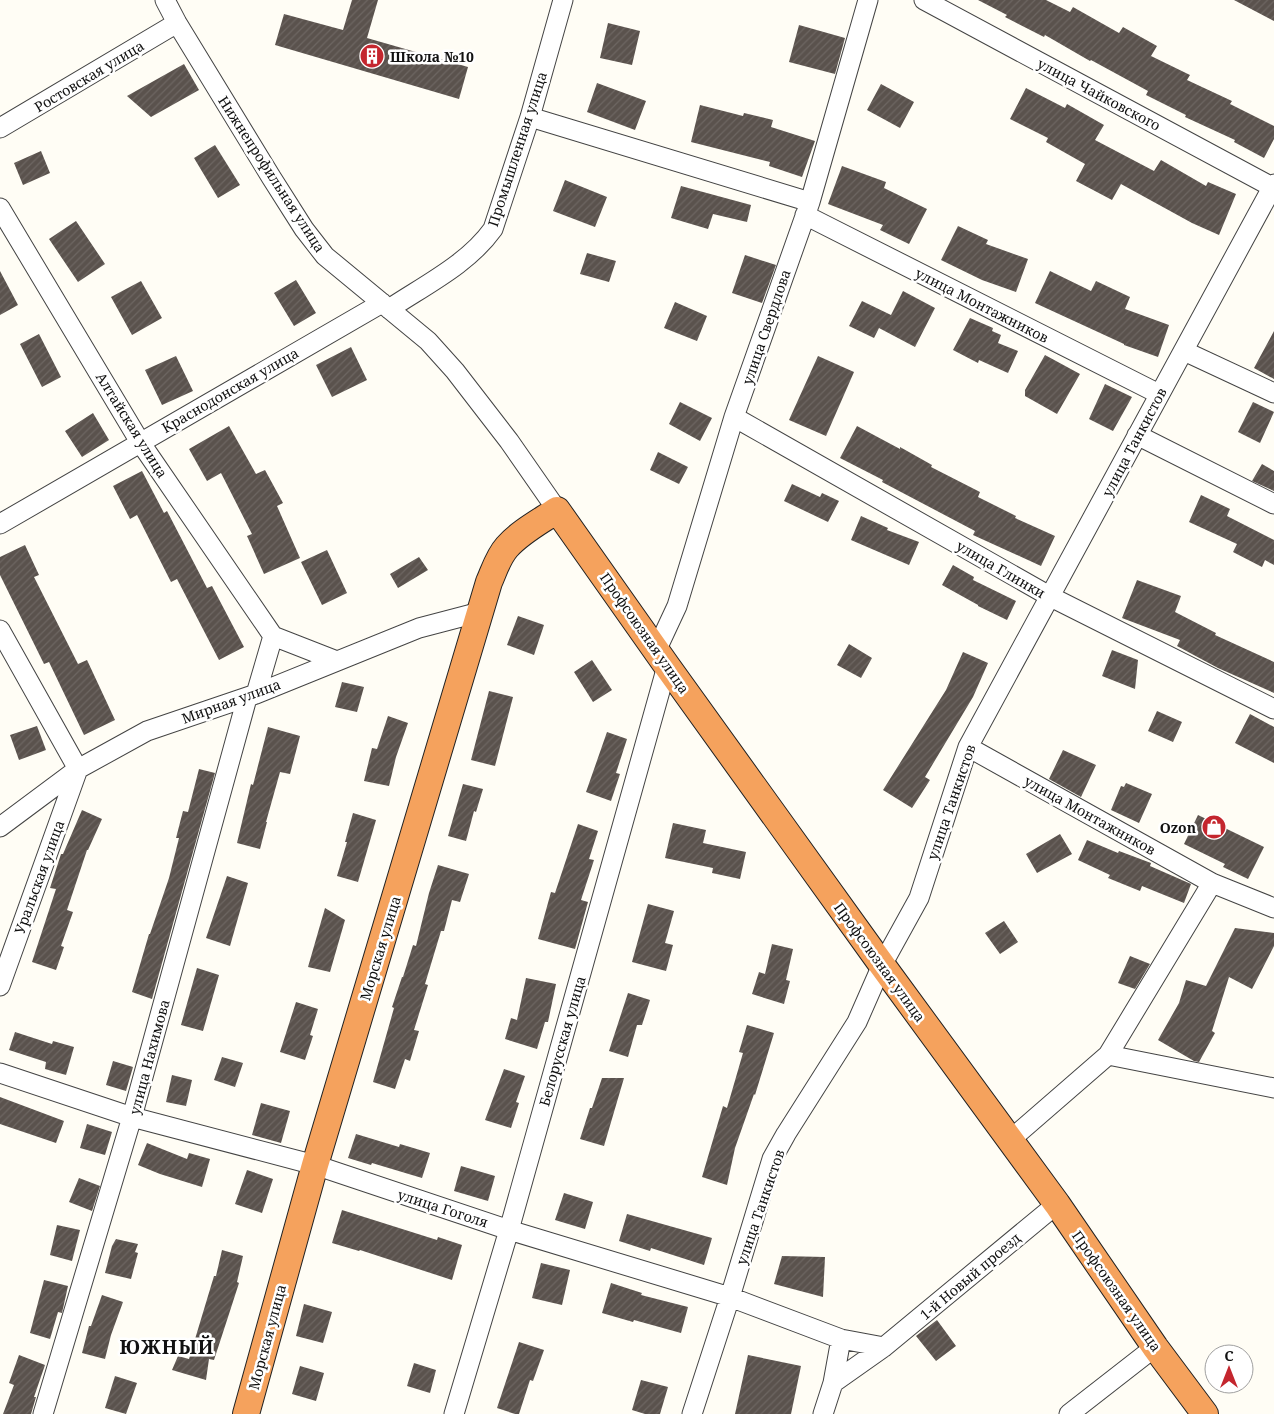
<svg xmlns="http://www.w3.org/2000/svg" width="1274" height="1414" font-family="'Noto Serif',serif">
<style>
.building{fill:url(#building-hatch)}
.lines{fill:none;stroke-linecap:round;stroke-linejoin:round}
.minor-casing{stroke:#444;stroke-width:21}
.highway-casing{stroke:#222;stroke-width:28}
.minor{stroke:#fff;stroke-width:19}
.highway{stroke:#f5a25d;stroke-width:26}
.labels{text-anchor:middle;dominant-baseline:central;stroke-width:5;stroke-linejoin:round;paint-order:stroke}
.poi-label{font-size:14px;font-weight:bold;fill:#111;stroke:#fff;text-anchor:start}
.street-label{font-size:14px;fill:#111;stroke:#fff}
.district-label{font-size:19px;font-weight:bold;letter-spacing:1px;fill:#111;stroke:#fff}
</style>
<defs>
<pattern id="building-hatch" width="6" height="6" patternUnits="userSpaceOnUse" patternTransform="scale(1.25)"><rect width="6" height="6" fill="#5a524d"/><path d="M-1 1l2-2M0 6l6-6M5 7l2-2" fill="none" stroke="#6d6662"/></pattern>
</defs>
<rect width="100%" height="100%" fill="#fffdf5"/>
<path class="building" d="M 352,0 L 378,0 L 367,38 L 468,67 L 459,99 L 275,45 L 284,14 L 343,30 Z
M 978,0 L 1046,0 L 1070,12 L 1073,7 L 1119,33 L 1123,27 L 1157,46 L 1151,56 L 1190,75 L 1187,80 L 1232,101 L 1230,104 L 1274,126 L 1274,139 L 1264,158 L 1234,142 L 1235,140 L 1185,117 L 1186,115 L 1146,95 L 1148,91 L 1091,60 L 1090,61 L 1045,35 L 1044,37 L 1005,17 L 1007,15 Z
M 1234,0 L 1274,0 L 1274,21 Z
M 608,23 L 640,31 L 632,65 L 600,58 Z
M 799,25 L 845,38 L 835,74 L 789,62 Z
M 184,64 L 199,90 L 151,117 L 127,96 Z
M 597,83 L 646,101 L 635,130 L 587,112 Z
M 881,84 L 914,102 L 900,128 L 867,110 Z
M 1026,88 L 1065,108 L 1067,104 L 1104,125 L 1095,140 L 1154,171 L 1161,160 L 1206,186 L 1208,182 L 1236,194 L 1219,235 L 1192,223 L 1121,184 L 1112,200 L 1076,181 L 1085,164 L 1046,142 L 1048,138 L 1010,119 Z
M 700,105 L 743,116 L 744,113 L 773,120 L 771,127 L 815,141 L 802,177 L 769,166 L 770,162 L 691,142 Z
M 215,145 L 240,185 L 218,198 L 194,158 Z
M 41,151 L 50,173 L 23,185 L 14,163 Z
M 842,166 L 886,182 L 884,188 L 927,209 L 909,244 L 880,230 L 883,225 L 828,204 Z
M 565,180 L 607,197 L 595,227 L 553,211 Z
M 681,186 L 751,205 L 747,222 L 713,214 L 708,229 L 671,218 Z
M 76,221 L 105,264 L 78,282 L 49,239 Z
M 958,226 L 988,240 L 986,244 L 1028,259 L 1016,292 L 982,280 L 941,260 Z
M 587,253 L 616,261 L 609,282 L 580,274 Z
M 745,255 L 776,265 L 762,303 L 732,293 Z
M 0,271 L 18,305 L 0,315 Z
M 1050,271 L 1091,291 L 1096,281 L 1130,297 L 1125,309 L 1169,325 L 1158,357 L 1124,345 L 1124,344 L 1035,303 Z
M 296,280 L 316,313 L 294,326 L 274,293 Z
M 141,281 L 162,318 L 132,335 L 111,297 Z
M 903,291 L 935,308 L 915,347 L 879,328 L 874,338 L 849,326 L 862,301 L 891,315 Z
M 675,302 L 707,316 L 697,341 L 664,328 Z
M 970,318 L 993,328 L 992,331 L 1001,335 L 998,343 L 1018,351 L 1008,373 L 979,360 L 978,363 L 953,350 Z
M 1274,331 L 1274,379 L 1254,368 Z
M 39,334 L 61,377 L 42,387 L 20,344 Z
M 351,347 L 367,380 L 332,397 L 316,365 Z
M 1045,355 L 1080,374 L 1057,414 L 1025,396 L 1025,390 Z
M 176,356 L 193,391 L 162,405 L 145,370 Z
M 818,356 L 854,372 L 826,436 L 789,420 Z
M 1105,384 L 1132,397 L 1113,431 L 1089,419 Z
M 680,402 L 712,418 L 700,441 L 669,424 Z
M 1253,402 L 1274,412 L 1260,443 L 1238,432 Z
M 93,413 L 109,440 L 82,457 L 65,431 Z
M 229,426 L 256,474 L 265,470 L 283,503 L 277,506 L 300,558 L 264,574 L 247,536 L 252,534 L 221,473 L 207,481 L 189,449 Z
M 857,426 L 900,449 L 900,447 L 932,465 L 931,467 L 980,492 L 978,497 L 1016,516 L 1015,518 L 1055,536 L 1041,566 L 973,535 L 975,531 L 882,482 L 883,480 L 840,458 Z
M 658,452 L 688,467 L 679,484 L 650,470 Z
M 1262,464 L 1274,471 L 1274,491 L 1252,481 Z
M 142,471 L 164,513 L 167,511 L 207,588 L 212,586 L 244,647 L 219,660 L 177,579 L 171,582 L 137,515 L 130,519 L 113,486 Z
M 792,484 L 820,497 L 822,493 L 839,501 L 828,522 L 784,501 Z
M 1201,495 L 1230,509 L 1227,516 L 1274,540 L 1274,565 L 1265,560 L 1262,567 L 1233,552 L 1237,544 L 1189,522 Z
M 861,516 L 888,528 L 887,530 L 919,542 L 909,565 L 851,540 Z
M 25,545 L 39,575 L 34,577 L 78,664 L 87,660 L 115,720 L 84,735 L 49,662 L 44,664 L 0,575 L 0,557 Z
M 327,550 L 347,593 L 322,605 L 301,562 Z
M 419,557 L 428,570 L 398,588 L 390,574 Z
M 953,565 L 974,577 L 973,580 L 1016,601 L 1007,620 L 978,606 L 978,605 L 942,585 Z
M 1137,580 L 1181,596 L 1175,612 L 1216,633 L 1215,635 L 1274,662 L 1274,693 L 1218,668 L 1177,646 L 1180,640 L 1122,618 Z
M 518,616 L 544,625 L 534,655 L 507,645 Z
M 849,644 L 872,658 L 861,678 L 837,665 Z
M 1112,650 L 1138,660 L 1135,689 L 1102,676 Z
M 963,652 L 988,663 L 973,697 L 925,777 L 930,780 L 912,808 L 883,790 L 946,690 Z
M 592,660 L 612,690 L 593,702 L 574,672 Z
M 342,682 L 364,687 L 357,712 L 335,707 Z
M 489,691 L 513,697 L 495,766 L 471,760 Z
M 1157,711 L 1182,722 L 1173,742 L 1148,731 Z
M 1250,714 L 1274,727 L 1274,763 L 1235,743 Z
M 388,716 L 408,723 L 396,757 L 389,786 L 364,781 L 372,748 L 377,749 Z
M 37,726 L 46,750 L 19,760 L 10,735 Z
M 268,727 L 300,736 L 290,774 L 280,772 L 266,822 L 267,822 L 260,849 L 237,843 L 251,784 L 253,785 Z
M 607,732 L 627,739 L 616,773 L 620,774 L 611,801 L 586,792 Z
M 1063,750 L 1096,765 L 1081,797 L 1049,779 Z
M 199,769 L 215,773 L 152,999 L 132,992 L 149,934 L 150,934 L 169,878 L 179,838 L 176,838 L 183,811 L 188,812 Z
M 1126,783 L 1152,794 L 1139,823 L 1111,810 L 1121,786 L 1124,787 Z
M 463,784 L 483,789 L 476,812 L 474,811 L 466,841 L 448,836 Z
M 82,810 L 102,819 L 88,850 L 87,850 L 67,910 L 73,912 L 61,946 L 64,947 L 56,970 L 32,962 L 56,889 L 50,888 L 61,854 L 63,854 Z
M 353,813 L 376,820 L 358,882 L 337,876 L 347,842 L 345,842 Z
M 1198,815 L 1264,847 L 1248,879 L 1223,867 L 1225,864 L 1184,844 Z
M 673,823 L 706,830 L 703,843 L 746,852 L 740,879 L 712,873 L 713,868 L 665,858 Z
M 578,824 L 598,831 L 589,859 L 594,860 L 581,900 L 588,902 L 575,949 L 538,939 L 551,892 L 555,893 Z
M 1060,834 L 1072,854 L 1037,873 L 1026,854 Z
M 1087,840 L 1118,853 L 1119,851 L 1151,863 L 1150,866 L 1191,884 L 1184,903 L 1142,886 L 1140,891 L 1108,878 L 1110,875 L 1078,860 Z
M 438,865 L 469,874 L 460,902 L 452,900 L 444,931 L 441,931 L 425,984 L 428,985 L 414,1030 L 419,1031 L 410,1061 L 405,1059 L 395,1089 L 373,1082 L 394,1008 L 392,1007 L 402,977 L 403,977 L 413,945 L 416,946 L 429,893 Z
M 227,876 L 248,883 L 230,946 L 206,938 Z
M 648,904 L 674,911 L 665,943 L 673,945 L 666,971 L 632,962 Z
M 325,908 L 345,920 L 330,972 L 308,967 Z
M 1004,921 L 1018,942 L 1000,954 L 985,933 Z
M 1235,928 L 1274,933 L 1274,946 L 1252,989 L 1229,977 L 1212,1031 L 1215,1033 L 1199,1062 L 1194,1061 L 1158,1040 L 1179,1003 L 1186,980 L 1206,986 Z
M 772,944 L 793,949 L 786,980 L 790,981 L 784,1004 L 752,994 L 759,972 L 765,974 Z
M 1130,956 L 1150,964 L 1135,989 L 1118,983 Z
M 197,968 L 219,975 L 203,1031 L 181,1025 Z
M 526,978 L 556,984 L 548,1022 L 545,1022 L 537,1049 L 505,1039 L 511,1018 L 517,1020 Z
M 628,993 L 650,1000 L 642,1025 L 637,1025 L 628,1057 L 609,1051 Z
M 296,1002 L 318,1009 L 310,1035 L 313,1036 L 305,1060 L 280,1052 Z
M 747,1025 L 774,1033 L 755,1095 L 754,1094 L 735,1148 L 727,1185 L 702,1177 L 723,1106 L 727,1108 L 743,1053 L 739,1052 Z
M 15,1032 L 52,1044 L 53,1041 L 74,1047 L 66,1075 L 45,1069 L 46,1062 L 9,1050 Z
M 222,1057 L 243,1063 L 235,1087 L 214,1080 Z
M 113,1061 L 133,1067 L 126,1091 L 106,1085 Z
M 504,1069 L 525,1076 L 516,1102 L 519,1103 L 511,1128 L 485,1120 Z
M 172,1075 L 192,1080 L 186,1106 L 166,1102 Z
M 602,1078 L 624,1078 L 604,1146 L 580,1139 L 590,1108 L 592,1108 Z
M 0,1097 L 64,1121 L 56,1143 L 0,1124 Z
M 261,1103 L 290,1111 L 281,1143 L 252,1135 Z
M 87,1124 L 112,1132 L 105,1155 L 80,1148 Z
M 356,1134 L 399,1147 L 400,1144 L 430,1153 L 422,1178 L 372,1163 L 371,1165 L 348,1158 Z
M 147,1143 L 187,1159 L 189,1153 L 210,1159 L 202,1187 L 160,1174 L 138,1165 Z
M 461,1166 L 495,1176 L 488,1201 L 454,1191 Z
M 247,1170 L 273,1179 L 262,1213 L 235,1204 Z
M 79,1178 L 100,1186 L 92,1211 L 69,1202 Z
M 564,1193 L 593,1202 L 585,1229 L 555,1220 Z
M 342,1210 L 437,1240 L 438,1237 L 462,1245 L 452,1280 L 360,1250 L 359,1251 L 332,1243 Z
M 627,1214 L 712,1238 L 704,1265 L 651,1248 L 650,1251 L 619,1241 Z
M 57,1225 L 80,1230 L 72,1261 L 50,1255 Z
M 116,1239 L 138,1244 L 135,1252 L 138,1253 L 131,1279 L 105,1273 L 112,1246 Z
M 222,1250 L 243,1256 L 237,1282 L 239,1283 L 229,1314 L 214,1360 L 209,1359 L 206,1380 L 172,1370 L 178,1356 L 189,1359 L 214,1276 L 216,1276 Z
M 782,1256 L 825,1257 L 823,1297 L 774,1284 Z
M 541,1263 L 570,1270 L 562,1305 L 532,1298 Z
M 44,1280 L 68,1286 L 62,1313 L 58,1312 L 50,1339 L 30,1333 Z
M 611,1283 L 642,1293 L 641,1295 L 688,1307 L 681,1333 L 634,1320 L 633,1322 L 602,1313 Z
M 102,1295 L 123,1302 L 111,1335 L 105,1359 L 82,1353 L 89,1326 L 91,1326 Z
M 304,1304 L 332,1312 L 323,1343 L 296,1336 Z
M 937,1320 L 956,1346 L 936,1361 L 916,1336 Z
M 519,1342 L 544,1350 L 533,1381 L 530,1380 L 519,1414 L 515,1414 L 497,1408 Z
M 19,1355 L 45,1365 L 34,1397 L 36,1397 L 31,1414 L 3,1414 L 14,1385 L 9,1383 Z
M 748,1355 L 801,1366 L 791,1414 L 735,1414 Z
M 414,1363 L 436,1370 L 430,1393 L 407,1386 Z
M 300,1366 L 324,1373 L 316,1401 L 292,1394 Z
M 115,1376 L 137,1383 L 126,1414 L 105,1408 Z
M 641,1380 L 668,1387 L 660,1414 L 645,1414 L 632,1410 Z"/>
<g class="lines">
<defs>
<path id="minor" d="M 165,0 L 177,23 L 271,177 L 304,229 L 325,256 L 428,341 L 455,371 L 509,441 L 557,510
M 924,0 L 1274,188
M 530,117 L 810,202
M 0,128 L 177,23
M 0,208 L 140,442 L 273,636
M 805,215 L 1159,394
M 389,309 C 425,285 468,264 493,229 L 530,117 L 563,0
M 1184,351 L 1274,393
M 734,417 L 1051,597 L 1274,709
M 1137,435 L 1274,504
M 0,524 L 382,303
M 0,630 L 78,769 L 0,986
M 273,636 L 337,661
M 656,651 L 677,606 L 734,417 L 810,202 L 868,0
M 256,694 L 273,636
M 968,747 L 1212,883 L 1274,908
M 0,827 L 78,769 L 147,731 L 256,694 L 419,628 L 480,612
M 1108,1055 L 1274,1088
M 0,1073 L 132,1117 L 315,1165 L 509,1230 L 730,1297 L 841,1339 L 884,1347
M 1009,1141 L 1108,1055 L 1212,883
M 833,1383 L 884,1347 L 1057,1204
M 43,1414 L 132,1117 L 247,698
M 454,1414 L 509,1230 L 667,666
M 692,1414 L 730,1297 L 772,1159 L 786,1134 L 857,1022 L 882,965 L 919,898 L 968,747 L 1274,184
M 823,1414 L 833,1383 L 841,1339
M 1069,1414 L 1155,1347"/>
<path id="highway" d="M 246,1414 L 315,1165 L 489,582 C 494,571 498,557 507,547 C 520,532 541,521 557,510 L 667,666 L 882,965 L 1057,1204 L 1155,1347 L 1205,1414"/>
</defs>
<use href="#minor" class="minor-casing"/>
<use href="#highway" class="highway-casing"/>
<use href="#minor" class="minor"/>
<use href="#highway" class="highway"/>
</g>
<defs>
<symbol id="building-disc" viewBox="-11 -11 22 22"><circle r="9.5" fill="#c4262e" stroke="#fff"/><path d="M-4-6H4V6H1V3H-1V6H-4ZM-2.5-4.3h1.7v1.8h-1.7ZM.8-4.3h1.7v1.8H.8ZM-2.5-1h1.7V.8h-1.7ZM.8-1h1.7V.8H.8Z" fill="#fff"/></symbol>
<symbol id="shop-disc" viewBox="-11 -11 22 22"><circle r="9.5" fill="#c4262e" stroke="#fff"/><path d="M-5-2.5h2.3a2.7 3.5 0 0 1 5.4 0H5L5.5 6h-11ZM-1.5-2.5h3a1.5 2.3 0 0 0-3 0Z" fill="#fff"/></symbol>
</defs>
<g fill-rule="evenodd">
<use href="#building-disc" x="358" y="42" width="28" height="28"/>
<use href="#shop-disc" x="1200" y="813" width="28" height="28"/>
</g>
<g class="labels">
<g class="poi-label">
<text x="390" y="56">Школа №10</text>
<text x="1196" y="827" text-anchor="end">Ozon</text>
</g>
<g class="street-label">
<text transform="translate(89 76) rotate(-31)">Ростовская улица</text>
<text transform="translate(1099 94) rotate(28)">улица Чайковского</text>
<text transform="translate(517 149) rotate(-72)">Промышленная улица</text>
<text transform="translate(272 174) rotate(57)">Нижнепрофильная улица</text>
<text transform="translate(982 305) rotate(27)">улица Монтажников</text>
<text transform="translate(766 327) rotate(-71)">улица Свердлова</text>
<text transform="translate(230 390) rotate(-30)">Краснодонская улица</text>
<text transform="translate(132 425) rotate(58)">Алтайская улица</text>
<text transform="translate(1134 442) rotate(-62)">улица Танкистов</text>
<text transform="translate(1001 569) rotate(30)">улица Глинки</text>
<text transform="translate(645 633) rotate(55)">Профсоюзная улица</text>
<text transform="translate(231 701) rotate(-20)">Мирная улица</text>
<text transform="translate(951 802) rotate(-71)">улица Танкистов</text>
<text transform="translate(1090 815) rotate(29)">улица Монтажников</text>
<text transform="translate(39 877) rotate(-70)">Уральская улица</text>
<text transform="translate(380 948) rotate(-73)">Морская улица</text>
<text transform="translate(880 962) rotate(54)">Профсоюзная улица</text>
<text transform="translate(562 1041) rotate(-74)">Белорусская улица</text>
<text transform="translate(149 1057) rotate(-75)">улица Нахимова</text>
<text transform="translate(760 1207) rotate(-71)">улица Танкистов</text>
<text transform="translate(443 1208) rotate(18)">улица Гоголя</text>
<text transform="translate(970 1276) rotate(-40)">1-й Новый проезд</text>
<text transform="translate(1117 1291) rotate(55)">Профсоюзная улица</text>
<text transform="translate(267 1337) rotate(-75)">Морская улица</text>
</g>
<g class="district-label">
<text x="167" y="1347">ЮЖНЫЙ</text>
</g>
</g>
<g transform="translate(1229 1369)"><circle r="24" fill="#ffffff" stroke="#a0a0a0"/>
<path d="M0-4L9 19L0 12L-9 19Z" fill="#c4262e"/>
<text y="-8" font-size="14" font-weight="bold" text-anchor="middle" fill="#111111">С</text>
</g>
</svg>
